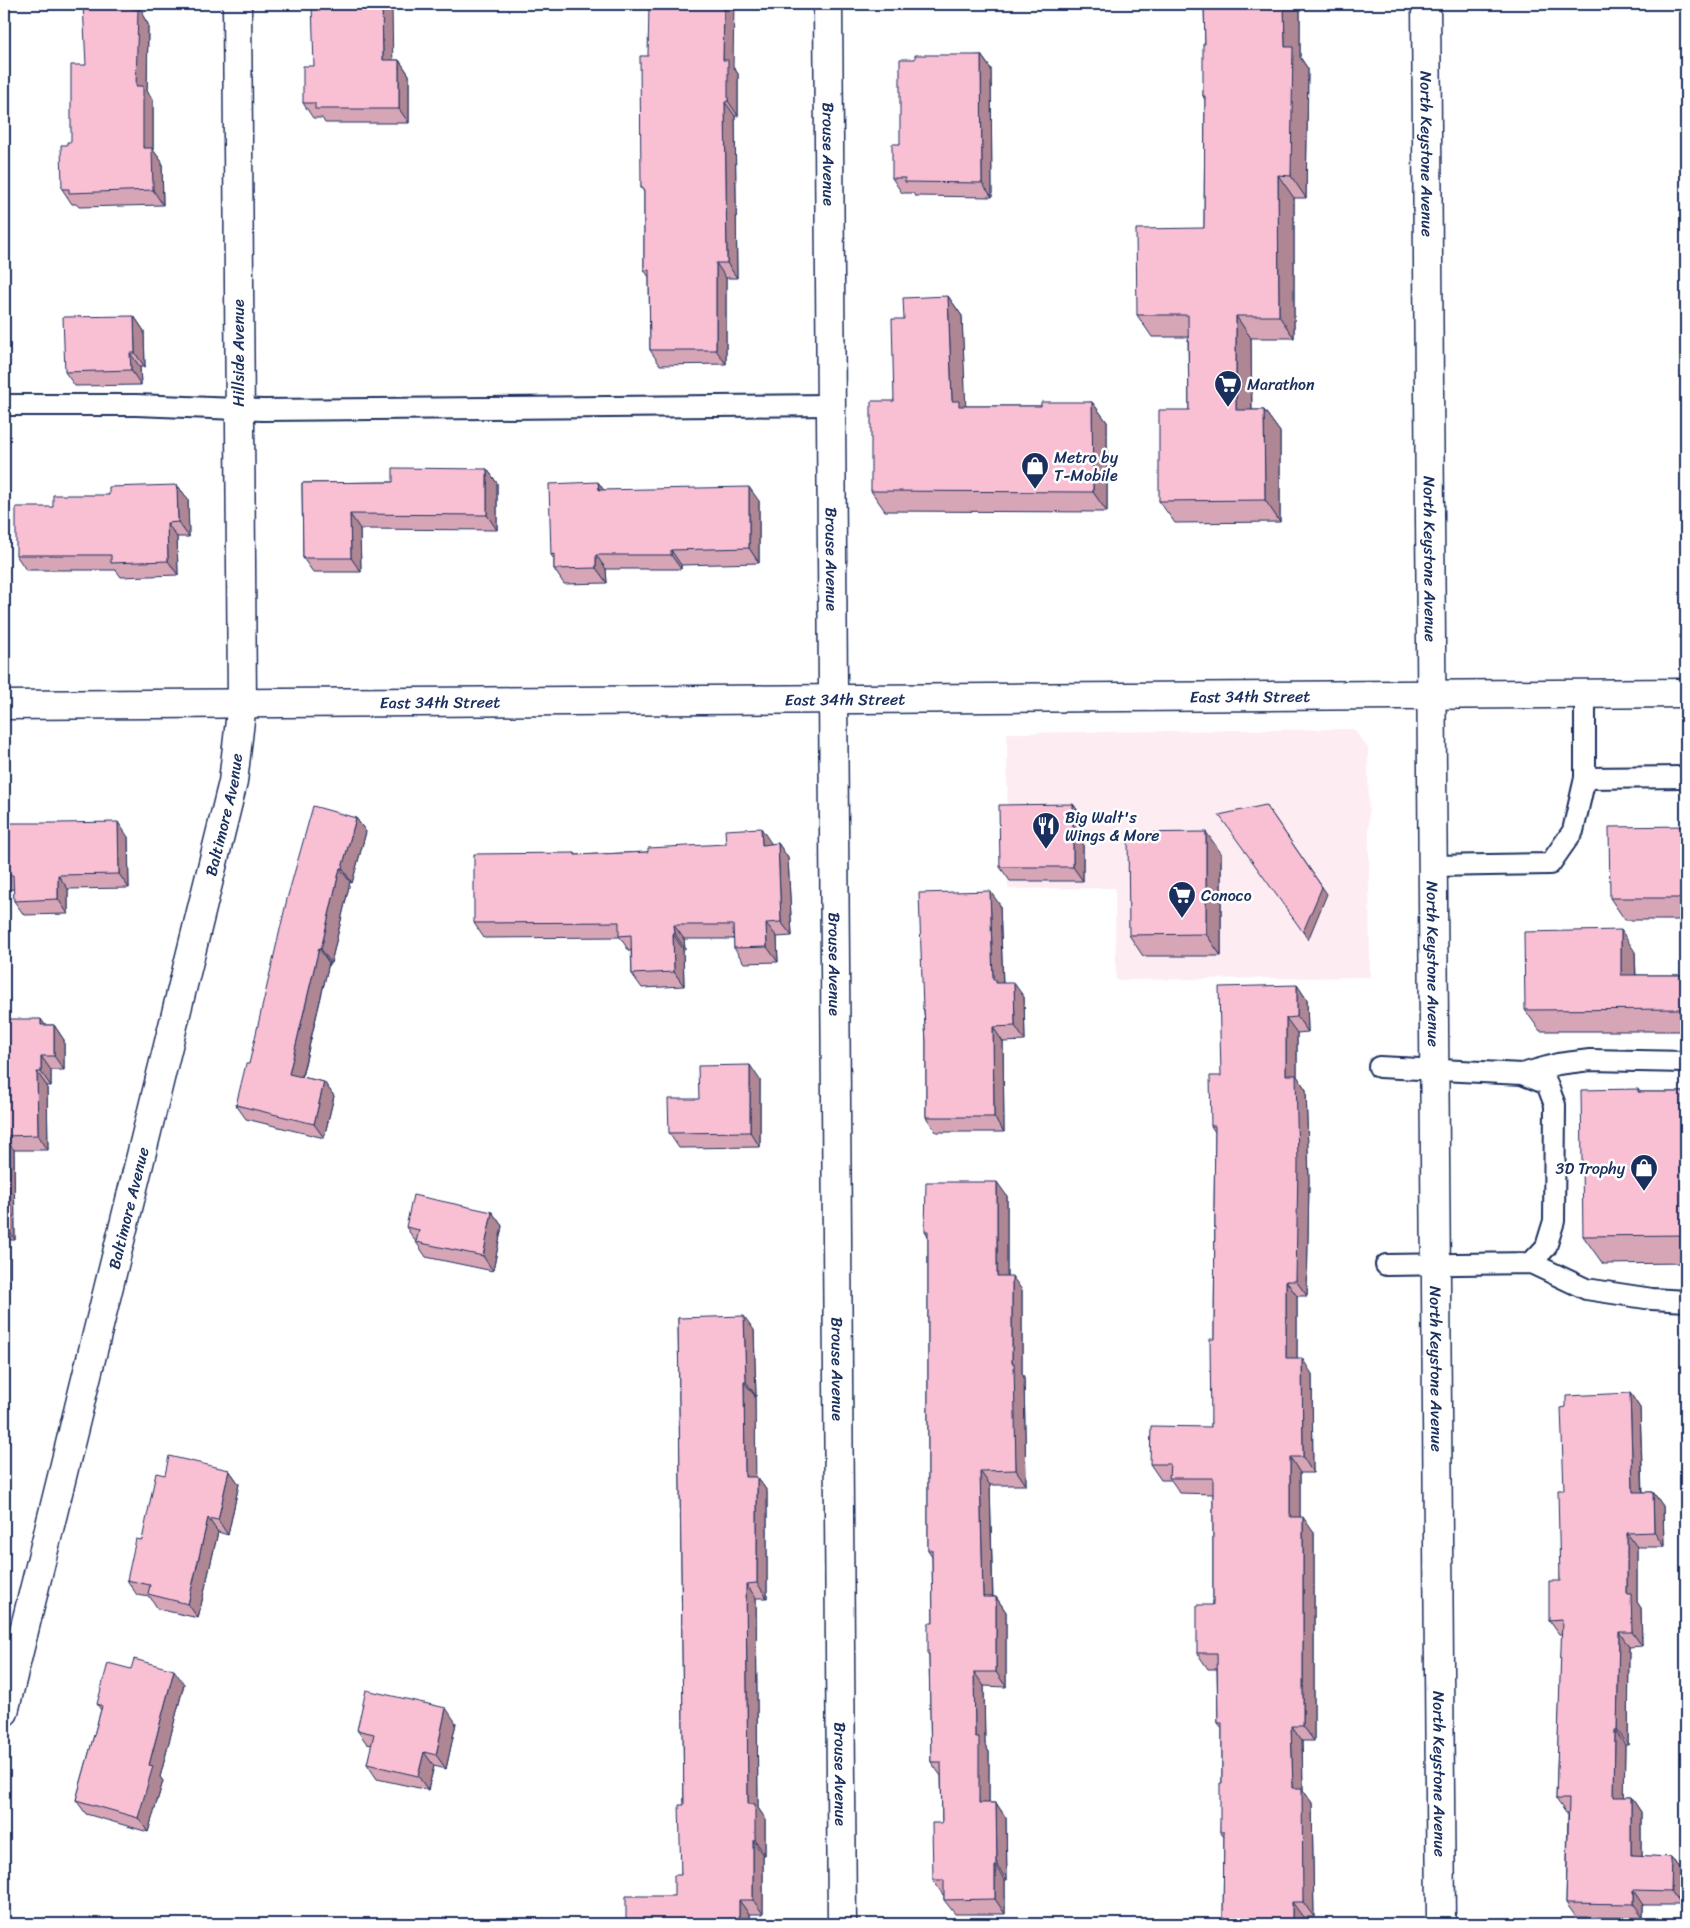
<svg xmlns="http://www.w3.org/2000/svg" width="1690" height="1928" font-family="Sriracha,sans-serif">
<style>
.built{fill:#fdecf2}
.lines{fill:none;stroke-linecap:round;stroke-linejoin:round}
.lane-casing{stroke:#1b2f5e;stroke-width:24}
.street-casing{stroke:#1b2f5e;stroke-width:31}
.secondary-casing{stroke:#1b2f5e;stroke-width:31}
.primary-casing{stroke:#1b2f5e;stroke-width:31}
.lane{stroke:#fff;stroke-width:20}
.street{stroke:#fff;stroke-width:28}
.secondary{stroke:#fff;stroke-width:28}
.primary{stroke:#fff;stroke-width:28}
.wall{fill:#d6a5b6;stroke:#1b2f5e}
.shaded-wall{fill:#ae8694;stroke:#1b2f5e}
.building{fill:#f9c0d4;stroke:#1b2f5e}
.labels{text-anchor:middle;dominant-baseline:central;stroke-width:5;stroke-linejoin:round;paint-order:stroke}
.street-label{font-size:16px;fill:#1b2f5e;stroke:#fff}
.poi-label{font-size:16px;fill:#1b2f5e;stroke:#fff;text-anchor:start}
</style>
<rect width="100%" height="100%" fill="#fff"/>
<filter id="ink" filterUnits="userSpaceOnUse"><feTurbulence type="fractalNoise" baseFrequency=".02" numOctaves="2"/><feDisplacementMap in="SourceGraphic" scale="10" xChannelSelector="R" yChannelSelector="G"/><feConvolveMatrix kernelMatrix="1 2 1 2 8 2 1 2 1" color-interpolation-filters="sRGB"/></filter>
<g filter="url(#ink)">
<path class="built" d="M 1353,729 L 1368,748 L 1370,977 L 1116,980 L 1115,888 L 1008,889 L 1007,733 Z"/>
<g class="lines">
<defs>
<path id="lane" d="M 4,405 L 136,405 L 263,410 L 831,405
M 1585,778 L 1686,777
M 1432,866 L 1550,864 L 1573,831 L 1585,778 L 1585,693
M 1379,1067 L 1522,1074 L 1547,1084 L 1555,1105 L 1554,1221 L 1546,1247 L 1531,1263 L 1386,1265
M 1522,1074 L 1558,1064 L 1590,1060 L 1686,1062
M 1531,1263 L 1586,1289 L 1652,1299 L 1686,1301"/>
<g id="street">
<path id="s1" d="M 828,4 L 842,1924"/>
<path id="s2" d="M 4,1712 L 233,782 L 242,703 L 237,4"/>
</g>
<g id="secondary">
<path id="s3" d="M 4,705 L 1686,693"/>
</g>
<g id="primary">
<path id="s4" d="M 1426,4 L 1441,1924"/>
</g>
</defs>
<use href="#lane" class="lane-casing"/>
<use href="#street" class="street-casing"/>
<use href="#secondary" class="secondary-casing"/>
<use href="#primary" class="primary-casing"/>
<use href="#lane" class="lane"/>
<use href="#street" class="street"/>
<use href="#secondary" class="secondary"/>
<use href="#primary" class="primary"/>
</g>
<path class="wall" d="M 1204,4 L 1300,4 L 1300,57 L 1308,69 L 1306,198 L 1294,198 L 1294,338 L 1251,338 L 1252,410 L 1264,410 L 1280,432 L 1280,522 L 1175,523 L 1159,501 L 1189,410 L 1188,337 L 1152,337 L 1137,315 L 1204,228 L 1205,100 L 1203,96 L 1205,44 Z
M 143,16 L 148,24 L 147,91 L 153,100 L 153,150 L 162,162 L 163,205 L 79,207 L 76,204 L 72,204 L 62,189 L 67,145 L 71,142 L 86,65 Z
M 981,55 L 991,69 L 992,197 L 915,196 L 913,193 L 902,193 L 892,178 L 900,144 L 915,59 Z
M 648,56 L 733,66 L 738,74 L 738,116 L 735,116 L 737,278 L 726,278 L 726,364 L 660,365 L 650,350 L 649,277 L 644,270 L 644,192 L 641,188 Z
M 393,60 L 399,60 L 409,75 L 409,123 L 325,123 L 322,118 L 313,118 L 303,103 L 314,66 Z
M 948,296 L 962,316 L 965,406 L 1041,406 L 1092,402 L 1107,422 L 1107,512 L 885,511 L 871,491 L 894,401 L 904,319 Z
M 134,316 L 144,331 L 145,367 L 140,367 L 141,385 L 75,386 L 65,372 Z
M 487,469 L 497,483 L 497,530 L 360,529 L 361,572 L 313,572 L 303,558 L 302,483 L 393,482 Z
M 598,482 L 603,490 L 759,501 L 759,563 L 681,565 L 681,569 L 606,569 L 607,583 L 564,584 L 554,569 L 554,559 L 551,555 Z
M 177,485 L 188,499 L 189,537 L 177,537 L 178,575 L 121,577 L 116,570 L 26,570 L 16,555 L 53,507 L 109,495 Z
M 1073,804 L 1083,818 L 1083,881 L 1010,881 L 1000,867 Z
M 356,818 L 366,832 L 352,883 L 350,882 L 331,963 L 329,963 L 302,1077 L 324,1082 L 334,1096 L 324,1138 L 246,1119 L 236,1105 L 249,1064 Z
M 4,823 L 128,837 L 129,888 L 68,889 L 68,914 L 24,915 L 14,901 L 14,889 L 4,890 Z
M 1686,826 L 1686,920 L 1625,920 L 1610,898 Z
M 771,843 L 771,844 L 778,843 L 788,858 L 792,936 L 777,937 L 778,962 L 744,963 L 734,948 L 734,939 L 684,939 L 685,949 L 683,949 L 684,986 L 642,988 L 632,974 L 631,950 L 629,951 L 620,937 L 484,938 L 474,923 L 575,853 L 576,855 L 648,852 Z
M 1221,853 L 1221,956 L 1143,956 L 1129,935 Z
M 1000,905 L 1003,983 L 1024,997 L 1025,1041 L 1003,1042 L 1004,1132 L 936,1132 L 926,1117 L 926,1041 L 924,1011 L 923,1009 Z
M 1635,952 L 1636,975 L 1686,975 L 1686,1031 L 1540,1031 L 1525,1010 Z
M 1297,985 L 1307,1000 L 1308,1032 L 1297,1033 L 1297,1076 L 1306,1090 L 1309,1180 L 1307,1296 L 1297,1296 L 1297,1358 L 1312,1374 L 1313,1473 L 1300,1473 L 1300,1517 L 1314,1533 L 1314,1741 L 1302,1741 L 1303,1790 L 1312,1803 L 1314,1917 L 1303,1917 L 1303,1924 L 1225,1924 L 1223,1922 L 1224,1837 L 1220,1832 L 1222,1783 L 1222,1728 L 1218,1723 L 1217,1669 L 1208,1669 L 1197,1653 L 1213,1605 L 1213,1494 L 1180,1493 L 1171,1480 L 1161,1480 L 1150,1464 L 1211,1427 L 1214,1339 L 1215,1213 L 1214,1211 L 1215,1132 L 1211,1126 L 1221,1076 Z
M 46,1025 L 54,1025 L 64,1040 L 64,1070 L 51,1070 L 51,1086 L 47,1086 L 48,1150 L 14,1150 L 15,1240 L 8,1240 L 8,1296 L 4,1296 L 4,1048 L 6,1048 Z
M 760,1080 L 760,1147 L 679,1148 L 669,1133 Z
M 1638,1089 L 1640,1092 L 1686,1092 L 1686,1263 L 1603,1264 L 1583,1236 Z
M 1007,1196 L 1007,1276 L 1022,1290 L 1022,1374 L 1024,1377 L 1026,1485 L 990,1485 L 993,1597 L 996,1597 L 1006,1612 L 1006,1687 L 984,1686 L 985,1745 L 989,1752 L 989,1803 L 996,1803 L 1006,1818 L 1007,1880 L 1005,1880 L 1005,1914 L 955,1914 L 944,1900 L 944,1895 L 943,1895 L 933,1880 L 942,1823 L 941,1776 L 931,1762 L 929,1656 L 928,1654 L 933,1623 L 932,1556 L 928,1550 L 928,1236 L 925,1231 Z
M 492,1212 L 502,1226 L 493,1271 L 426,1257 L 406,1227 Z
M 678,1318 L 754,1330 L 756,1396 L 755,1396 L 755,1477 L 757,1477 L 767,1491 L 767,1598 L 756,1598 L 758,1808 L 765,1818 L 765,1855 L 763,1855 L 763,1914 L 749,1914 L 749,1924 L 626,1924 L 674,1896 L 681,1875 L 684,1805 Z
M 1630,1393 L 1640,1408 L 1643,1492 L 1653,1492 L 1663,1506 L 1664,1547 L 1637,1547 L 1637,1602 L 1641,1608 L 1642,1646 L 1629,1647 L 1628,1745 L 1625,1745 L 1624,1797 L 1631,1797 L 1641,1812 L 1641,1856 L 1672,1857 L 1682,1871 L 1681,1905 L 1643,1905 L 1643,1918 L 1576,1917 L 1566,1903 L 1568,1813 L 1566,1813 L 1556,1799 L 1562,1634 L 1559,1634 L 1549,1620 L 1560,1581 L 1564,1490 Z
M 229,1470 L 239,1484 L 228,1535 L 218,1532 L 198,1618 L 158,1609 L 150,1597 L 137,1595 L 127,1580 L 142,1540 L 165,1475 Z
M 184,1684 L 160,1777 L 163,1781 L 148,1832 L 86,1814 L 76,1800 L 101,1710 L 97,1704 Z
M 456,1723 L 446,1769 L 434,1766 L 428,1790 L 377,1779 L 367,1764 L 372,1745 L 367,1744 L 357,1730 Z"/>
<path class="shaded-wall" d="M 133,4 L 142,4 L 143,16 L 148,24 L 147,91 L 153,100 L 153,150 L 162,162 L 163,205 L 153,190 L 143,148 L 136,86 Z
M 382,4 L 392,4 L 393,75 L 383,60 Z
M 724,4 L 734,4 L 733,66 L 738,74 L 738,116 L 728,101 L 723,60 Z
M 1284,4 L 1300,4 L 1300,57 L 1308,69 L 1306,198 L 1291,176 L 1285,47 Z
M 981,55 L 991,69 L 992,197 L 982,183 Z
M 399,60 L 409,75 L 409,123 L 399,109 Z
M 725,102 L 735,116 L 737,278 L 727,263 Z
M 1278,175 L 1294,198 L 1294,338 L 1279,316 Z
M 716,263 L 726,278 L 726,364 L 716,350 Z
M 948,296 L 962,316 L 966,411 L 952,401 Z
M 134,316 L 144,331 L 145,367 L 135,353 Z
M 1236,316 L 1251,338 L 1252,432 L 1236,410 Z
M 130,353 L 140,367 L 141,385 L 131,370 Z
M 1092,402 L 1107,422 L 1107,512 L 1093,492 Z
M 1264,410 L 1280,432 L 1280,522 L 1265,500 Z
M 487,469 L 497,483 L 497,530 L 487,515 Z
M 598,482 L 609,497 L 599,490 Z
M 177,485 L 188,499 L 189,537 L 178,522 Z
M 749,487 L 759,501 L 759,563 L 749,548 Z
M 350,514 L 360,529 L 361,572 L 351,558 Z
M 167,523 L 177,537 L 178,575 L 168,561 Z
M 671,550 L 681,565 L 681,569 L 671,555 Z
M 596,555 L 606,569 L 607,583 L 596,568 Z
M 1073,804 L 1083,818 L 1083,881 L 1073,867 Z
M 1266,805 L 1327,894 L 1308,940 L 1303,932 Z
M 356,818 L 366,832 L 352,883 L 342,868 Z
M 118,822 L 128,837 L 129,888 L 119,874 Z
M 761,828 L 771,843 L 772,859 L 762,845 Z
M 1206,832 L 1221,853 L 1221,956 L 1206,934 Z
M 778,843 L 788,858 L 792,936 L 781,922 Z
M 340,868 L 350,882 L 331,963 L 321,949 Z
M 58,875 L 68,889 L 68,914 L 58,899 Z
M 990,891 L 1000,905 L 1003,990 L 993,980 Z
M 766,923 L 777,937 L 778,962 L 767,947 Z
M 674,925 L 684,939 L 685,949 L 675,934 Z
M 1621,930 L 1635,952 L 1636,996 L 1621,975 Z
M 673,934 L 683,949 L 684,986 L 674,972 Z
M 319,948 L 329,963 L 299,1088 L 289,1074 Z
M 1014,983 L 1024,997 L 1025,1041 L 1015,1026 Z
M 1297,985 L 1307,1000 L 1308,1032 L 1297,1017 Z
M 1286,1018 L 1297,1033 L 1297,1076 L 1306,1090 L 1309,1180 L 1307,1296 L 1296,1281 L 1286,1075 Z
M 41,1019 L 51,1033 L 41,1025 Z
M 54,1025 L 64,1040 L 64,1070 L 54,1056 Z
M 993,1027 L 1003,1042 L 1004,1132 L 994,1117 Z
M 41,1056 L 51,1070 L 51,1086 L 41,1072 Z
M 750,1065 L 760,1080 L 760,1147 L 750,1132 Z
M 37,1072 L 47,1086 L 48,1150 L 38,1135 Z
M 324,1082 L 334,1096 L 324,1138 L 314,1124 Z
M 4,1136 L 14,1150 L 15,1240 L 5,1225 Z
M 997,1182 L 1007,1196 L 1007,1290 L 997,1276 Z
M 492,1212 L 502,1226 L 493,1271 L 483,1256 Z
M 4,1233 L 8,1240 L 8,1296 L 4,1290 Z
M 1012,1276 L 1022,1290 L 1022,1374 L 1024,1377 L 1026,1485 L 1016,1470 L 1012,1363 Z
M 1286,1281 L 1297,1296 L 1297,1374 L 1286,1358 Z
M 744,1316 L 754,1330 L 756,1396 L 746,1382 Z
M 1302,1358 L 1312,1374 L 1313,1473 L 1303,1457 Z
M 744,1382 L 755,1396 L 756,1491 L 745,1477 Z
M 1630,1393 L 1640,1408 L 1643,1507 L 1633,1492 Z
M 1290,1457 L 1300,1473 L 1300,1533 L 1290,1517 Z
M 229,1470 L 239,1484 L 228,1535 L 218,1520 Z
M 980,1471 L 990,1485 L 993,1612 L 983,1597 Z
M 757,1477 L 767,1491 L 767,1598 L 757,1583 Z
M 1653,1492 L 1663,1506 L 1664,1547 L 1654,1532 Z
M 1303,1517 L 1314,1533 L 1314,1741 L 1303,1726 Z
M 208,1518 L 218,1532 L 198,1618 L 188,1604 Z
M 1627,1533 L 1637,1547 L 1637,1602 L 1641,1608 L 1642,1646 L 1632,1632 L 1627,1594 Z
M 746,1584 L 756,1598 L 758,1808 L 765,1818 L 765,1855 L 755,1840 L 748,1804 Z
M 996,1597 L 1006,1612 L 1006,1687 L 996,1672 Z
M 1619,1632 L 1629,1647 L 1628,1745 L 1617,1730 Z
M 174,1670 L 184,1684 L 160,1777 L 163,1781 L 148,1832 L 138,1818 L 149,1765 Z
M 974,1672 L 984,1686 L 985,1745 L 989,1752 L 989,1818 L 979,1803 L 975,1737 Z
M 446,1708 L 456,1723 L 446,1769 L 436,1755 Z
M 1291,1726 L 1302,1741 L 1303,1790 L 1312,1803 L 1314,1917 L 1303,1902 L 1293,1788 Z
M 1615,1730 L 1625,1745 L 1624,1812 L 1614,1797 Z
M 424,1752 L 434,1766 L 428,1790 L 418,1776 Z
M 1631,1797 L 1641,1812 L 1641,1870 L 1631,1855 Z
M 996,1803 L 1006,1818 L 1007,1880 L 997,1866 Z
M 753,1840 L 763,1855 L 763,1914 L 753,1900 Z
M 1672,1857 L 1682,1871 L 1681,1905 L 1671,1891 Z
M 995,1866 L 1005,1880 L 1005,1914 L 995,1899 Z
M 1633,1890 L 1643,1905 L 1643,1918 L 1633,1904 Z
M 739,1900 L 749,1914 L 749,1924 L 742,1924 L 739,1920 Z
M 1292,1902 L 1303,1917 L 1303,1924 L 1293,1924 L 1292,1922 Z"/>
<path class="building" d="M 83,4 L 133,4 L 133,9 L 138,9 L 136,86 L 143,86 L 143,148 L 152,148 L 153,190 L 69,193 L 69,189 L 62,189 L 61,145 L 67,145 L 67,142 L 71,142 L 71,65 L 86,65 Z
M 312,4 L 382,4 L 383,60 L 399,60 L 399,109 L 315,109 L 315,103 L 303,103 L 303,66 L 314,66 Z
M 649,4 L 724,4 L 723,60 L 728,60 L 728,101 L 725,102 L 727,263 L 716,263 L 716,350 L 650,350 L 649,270 L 644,270 L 644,188 L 641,188 L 640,56 L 648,56 Z
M 1204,4 L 1284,4 L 1285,47 L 1293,47 L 1291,176 L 1278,175 L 1279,316 L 1236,316 L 1236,410 L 1264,410 L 1265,500 L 1159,501 L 1159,410 L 1189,410 L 1188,315 L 1137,315 L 1136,229 L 1204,228 L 1205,96 L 1203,96 L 1203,44 L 1205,44 Z
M 915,55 L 981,55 L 982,183 L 905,182 L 905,178 L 892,178 L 892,144 L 900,144 L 900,59 L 915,59 Z
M 948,296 L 952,401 L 959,401 L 959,406 L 1041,406 L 1041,402 L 1092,402 L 1093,492 L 871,491 L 871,401 L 894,401 L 892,319 L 904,319 L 903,298 Z
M 134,316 L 135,353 L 130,353 L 131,370 L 65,372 L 63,317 Z
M 393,468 L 487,469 L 487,515 L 350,514 L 351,558 L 303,558 L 302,483 L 393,482 Z
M 598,482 L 599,490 L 749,487 L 749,548 L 671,550 L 671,555 L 596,555 L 596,568 L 554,569 L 554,554 L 551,555 L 549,484 Z
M 177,485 L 178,522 L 167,523 L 168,561 L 111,563 L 111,555 L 16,555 L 16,507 L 53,507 L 53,495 L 109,495 L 109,487 Z
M 1073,804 L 1073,867 L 1000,867 L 999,805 Z
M 1266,805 L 1322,887 L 1303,932 L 1219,815 Z
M 313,806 L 356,818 L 342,868 L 340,868 L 321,949 L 319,948 L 289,1074 L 324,1082 L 314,1124 L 236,1105 L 246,1064 L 249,1064 L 287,899 Z
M 118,822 L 119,874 L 58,875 L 58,899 L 14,901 L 13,875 L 4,875 L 4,823 L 57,823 Z
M 1686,826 L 1686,898 L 1610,898 L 1609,827 Z
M 761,828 L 762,845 L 778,843 L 781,922 L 766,923 L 767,947 L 734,948 L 733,925 L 674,925 L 675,934 L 673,934 L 674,972 L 632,974 L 631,935 L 619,936 L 619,922 L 474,923 L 474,854 L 575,853 L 575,855 L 648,852 L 648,848 L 726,844 L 725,830 Z
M 1206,832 L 1206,934 L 1129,935 L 1128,833 Z
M 990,891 L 993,980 L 996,980 L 996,983 L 1014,983 L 1015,1026 L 993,1027 L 994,1117 L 926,1117 L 926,1041 L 924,1009 L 923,1009 L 919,893 Z
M 1621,930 L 1621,975 L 1686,975 L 1686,1009 L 1525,1010 L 1524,932 Z
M 1297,985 L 1297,1017 L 1286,1018 L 1286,1075 L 1296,1075 L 1298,1164 L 1296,1281 L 1286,1281 L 1286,1358 L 1302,1358 L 1303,1457 L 1290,1457 L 1290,1517 L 1303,1517 L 1303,1726 L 1291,1726 L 1293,1788 L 1302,1788 L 1303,1902 L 1292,1902 L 1292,1922 L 1223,1922 L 1224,1832 L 1220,1832 L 1220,1783 L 1222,1783 L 1222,1723 L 1218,1723 L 1217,1653 L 1197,1653 L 1197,1605 L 1213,1605 L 1213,1478 L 1169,1478 L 1170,1464 L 1150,1464 L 1151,1426 L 1211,1427 L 1210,1339 L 1214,1339 L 1215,1211 L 1214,1211 L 1215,1126 L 1211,1126 L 1210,1076 L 1221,1076 L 1219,987 Z
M 6,1019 L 41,1019 L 41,1025 L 54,1025 L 54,1056 L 41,1056 L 41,1072 L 37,1072 L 38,1135 L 4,1136 L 5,1225 L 4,1225 L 4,1048 L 6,1048 Z
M 750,1065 L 750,1132 L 669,1133 L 668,1099 L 699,1099 L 698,1066 Z
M 1638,1089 L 1638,1092 L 1686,1092 L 1686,1235 L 1583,1236 L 1581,1090 Z
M 926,1182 L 997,1182 L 997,1276 L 1012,1276 L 1012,1363 L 1014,1363 L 1016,1470 L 980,1471 L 983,1597 L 996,1597 L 996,1672 L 974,1672 L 975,1737 L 979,1737 L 979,1803 L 996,1803 L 997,1866 L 995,1866 L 995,1899 L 944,1900 L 944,1880 L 933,1880 L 932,1823 L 942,1823 L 941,1762 L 931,1762 L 929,1654 L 928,1654 L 928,1623 L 933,1623 L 932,1550 L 928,1550 L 928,1231 L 925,1231 Z
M 413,1195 L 492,1212 L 483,1256 L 416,1242 L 419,1230 L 406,1227 Z
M 744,1316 L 746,1382 L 744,1382 L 745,1477 L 757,1477 L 757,1583 L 746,1584 L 748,1804 L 755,1804 L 755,1840 L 753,1840 L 753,1900 L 739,1900 L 739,1920 L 676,1920 L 676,1924 L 626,1924 L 626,1896 L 674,1896 L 674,1875 L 681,1875 L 679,1805 L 684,1805 L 678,1318 Z
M 1630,1393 L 1633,1492 L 1653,1492 L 1654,1532 L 1627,1533 L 1627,1594 L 1631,1594 L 1632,1632 L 1619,1632 L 1617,1730 L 1615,1730 L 1614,1797 L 1631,1797 L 1631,1855 L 1672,1857 L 1671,1891 L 1633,1890 L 1633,1904 L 1566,1903 L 1569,1799 L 1556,1799 L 1562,1619 L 1549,1620 L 1549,1581 L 1560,1581 L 1558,1490 L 1564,1490 L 1561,1408 L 1566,1407 L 1566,1396 Z
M 169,1456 L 229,1470 L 218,1520 L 208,1518 L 188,1604 L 148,1594 L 150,1585 L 127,1580 L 136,1539 L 142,1540 L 156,1473 L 165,1475 Z
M 134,1659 L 174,1670 L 149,1765 L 153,1766 L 138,1818 L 76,1800 L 102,1706 L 97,1704 L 108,1663 L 131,1669 Z
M 366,1690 L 446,1708 L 436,1755 L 424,1752 L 418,1776 L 367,1764 L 374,1734 L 357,1730 Z"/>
</g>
<defs>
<symbol id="supermarket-pin" viewBox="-11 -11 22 30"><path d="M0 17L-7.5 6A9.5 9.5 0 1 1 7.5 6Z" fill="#1b2f5e" stroke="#fff"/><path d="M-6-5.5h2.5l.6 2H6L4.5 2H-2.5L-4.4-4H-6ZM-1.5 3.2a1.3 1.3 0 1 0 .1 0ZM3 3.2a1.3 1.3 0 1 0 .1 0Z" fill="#fff"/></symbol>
<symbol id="shop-pin" viewBox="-11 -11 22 30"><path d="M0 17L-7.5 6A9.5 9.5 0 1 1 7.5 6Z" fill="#1b2f5e" stroke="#fff"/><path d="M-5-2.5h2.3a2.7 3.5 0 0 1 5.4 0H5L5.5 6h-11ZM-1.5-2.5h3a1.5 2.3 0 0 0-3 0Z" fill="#fff"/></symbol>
<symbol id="restaurant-pin" viewBox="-11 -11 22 30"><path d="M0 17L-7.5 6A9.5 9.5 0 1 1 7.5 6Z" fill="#1b2f5e" stroke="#fff"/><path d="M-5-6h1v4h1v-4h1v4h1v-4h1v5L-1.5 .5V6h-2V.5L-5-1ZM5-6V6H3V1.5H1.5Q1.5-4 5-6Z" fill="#fff"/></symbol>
</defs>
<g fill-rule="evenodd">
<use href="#supermarket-pin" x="1212" y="368" width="32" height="43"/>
<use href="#shop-pin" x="1019" y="450" width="32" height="43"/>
<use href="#restaurant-pin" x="1030" y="810" width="32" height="43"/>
<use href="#supermarket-pin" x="1166" y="879" width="32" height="43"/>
<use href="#shop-pin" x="1628" y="1152" width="32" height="43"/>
</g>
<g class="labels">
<g class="street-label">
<text stroke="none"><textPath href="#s1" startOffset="150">Brouse Avenue</textPath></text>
<text stroke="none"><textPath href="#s4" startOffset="150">North Keystone Avenue</textPath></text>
<text transform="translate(238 353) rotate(-90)">Hillside Avenue</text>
<text stroke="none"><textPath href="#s1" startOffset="555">Brouse Avenue</textPath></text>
<text stroke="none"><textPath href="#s4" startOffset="555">North Keystone Avenue</textPath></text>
<text stroke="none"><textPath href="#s3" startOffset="1246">East 34th Street</textPath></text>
<text stroke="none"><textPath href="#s3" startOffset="841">East 34th Street</textPath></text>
<text stroke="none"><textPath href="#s3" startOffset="436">East 34th Street</textPath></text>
<text stroke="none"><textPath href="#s2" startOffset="924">Baltimore Avenue</textPath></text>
<text stroke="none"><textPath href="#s1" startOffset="960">Brouse Avenue</textPath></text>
<text stroke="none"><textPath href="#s4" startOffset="960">North Keystone Avenue</textPath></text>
<text stroke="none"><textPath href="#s2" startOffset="519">Baltimore Avenue</textPath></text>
<text stroke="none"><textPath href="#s1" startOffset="1365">Brouse Avenue</textPath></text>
<text stroke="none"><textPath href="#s4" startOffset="1365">North Keystone Avenue</textPath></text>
<text stroke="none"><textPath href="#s1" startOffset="1770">Brouse Avenue</textPath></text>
<text stroke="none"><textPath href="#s4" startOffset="1770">North Keystone Avenue</textPath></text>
</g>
<g class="poi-label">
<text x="1247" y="384">Marathon</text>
<text x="1054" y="457">Metro by<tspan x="1054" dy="18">T-Mobile</tspan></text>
<text x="1065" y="817">Big Walt's<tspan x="1065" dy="18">Wings &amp; More</tspan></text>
<text x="1201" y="895">Conoco</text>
<text x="1625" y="1168" text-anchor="end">3D Trophy</text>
</g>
</g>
<rect width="1690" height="1928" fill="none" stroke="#fff" stroke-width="20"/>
<rect x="10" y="10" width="1670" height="1908" fill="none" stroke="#1b2f5e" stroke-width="2" filter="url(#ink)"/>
</svg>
